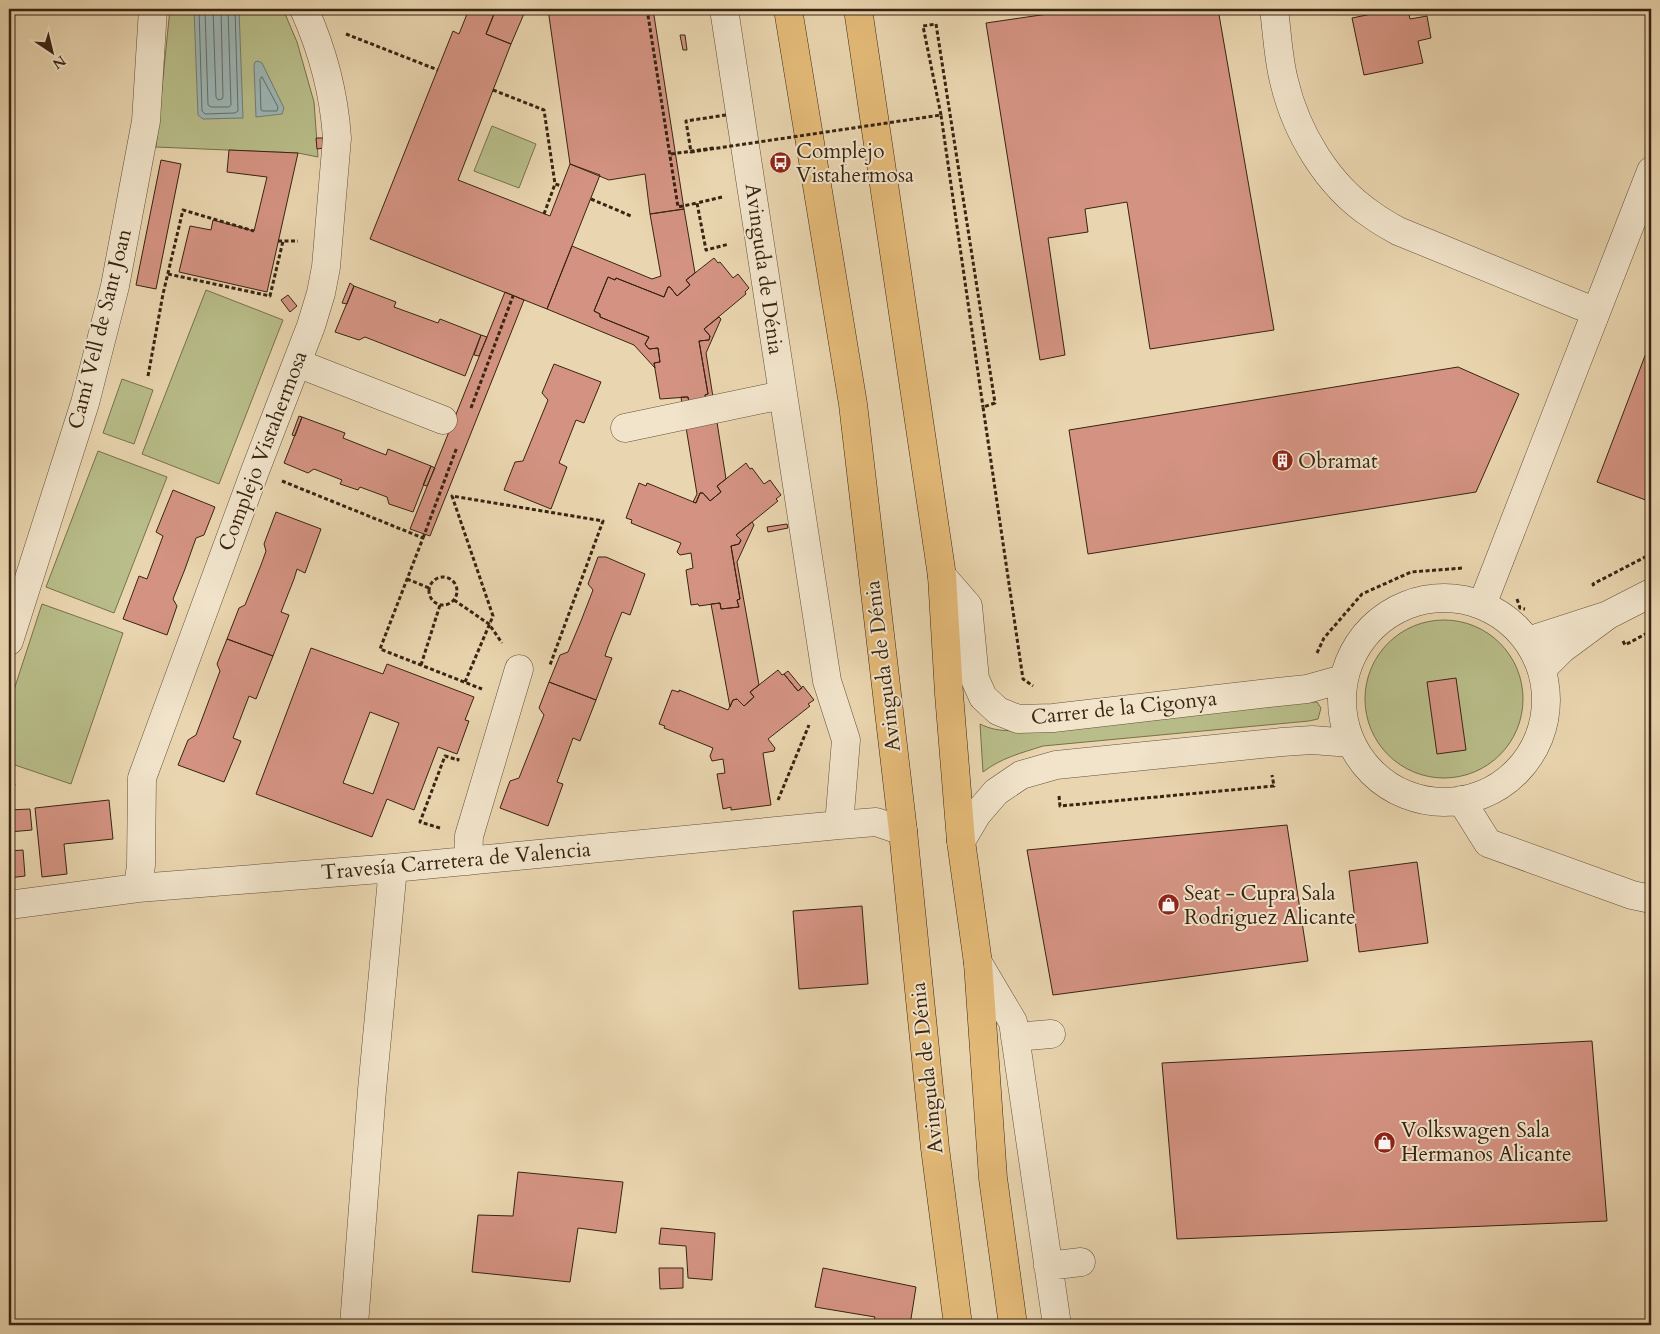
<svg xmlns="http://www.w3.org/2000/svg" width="1660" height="1334" font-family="Cardo,serif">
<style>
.green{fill:#b8bd89;stroke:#78704e}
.water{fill:#9cb6b6;stroke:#747c74}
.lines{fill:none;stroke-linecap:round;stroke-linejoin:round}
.shore{stroke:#6a6d64;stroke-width:1}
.building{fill:#d49382;stroke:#382412;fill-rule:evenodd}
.minor-casing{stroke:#645039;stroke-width:29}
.major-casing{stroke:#382412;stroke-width:29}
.path{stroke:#382412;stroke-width:3;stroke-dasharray:4 2.5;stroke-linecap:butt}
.minor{stroke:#f1e4cb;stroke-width:28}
.major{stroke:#e4ba78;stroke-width:28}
.path-bridge{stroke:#382412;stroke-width:3;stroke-dasharray:4 2.5;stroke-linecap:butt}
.labels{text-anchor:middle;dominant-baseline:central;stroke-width:4;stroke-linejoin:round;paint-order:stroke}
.poi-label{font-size:21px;fill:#382412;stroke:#f1e4cb;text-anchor:start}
.street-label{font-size:21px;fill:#382412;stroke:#f1e4cb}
</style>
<rect width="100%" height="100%" fill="#e9d5af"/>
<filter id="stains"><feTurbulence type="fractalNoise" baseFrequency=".004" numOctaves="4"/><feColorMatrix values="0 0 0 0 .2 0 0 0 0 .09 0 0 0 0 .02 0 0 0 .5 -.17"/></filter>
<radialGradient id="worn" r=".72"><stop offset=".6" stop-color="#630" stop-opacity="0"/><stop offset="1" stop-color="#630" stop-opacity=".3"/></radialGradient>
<path class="green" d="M 170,9 L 283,9 L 297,42 L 314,102 L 318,157 L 298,153 L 156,147 Z
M 492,126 L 536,144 L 519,188 L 474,171 Z
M 206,290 L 283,320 L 219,484 L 142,454 Z
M 122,379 L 153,390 L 134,444 L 103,433 Z
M 98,451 L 167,477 L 114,613 L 46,587 Z
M 42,604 L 123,633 L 71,784 L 9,763 L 9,705 Z
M1365 699a79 79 0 1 1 158 0a79 79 0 1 1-158 0Z
M 1307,702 L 1317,702 L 1321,708 L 1318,719 L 1309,721 L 1043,746 C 1021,753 1001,758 983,772 L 980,724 C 1000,734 1018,730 1040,729 Z"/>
<path class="water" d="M 194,9 L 239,9 L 243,118 L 203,119 L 198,115 Z
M 258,61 L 262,63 L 284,108 L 282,114 L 256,117 L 254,65 L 255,62 Z"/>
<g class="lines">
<path class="shore" d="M 199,9 L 202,111 L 205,114 L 235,113 L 238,111 L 235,9
M 205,9 L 208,105 L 211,107 L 229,107 L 231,105 L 228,9
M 213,9 L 216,97 L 218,100 L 222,99 L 223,97 L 221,9
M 262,77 L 278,107 L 277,111 L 263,111 L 261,110 L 260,80 Z"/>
</g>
<path class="building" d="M 469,9 L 496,9 L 486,34 L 511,44 L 458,180 L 550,216 L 570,164 L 600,175 L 547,309 L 370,239 L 453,31 L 459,34 Z
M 496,9 L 526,9 L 511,44 L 486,34 Z
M 548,9 L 653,9 L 684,209 L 650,214 L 645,174 L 609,180 L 570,164 Z
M 1082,9 L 1218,9 L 1274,330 L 1150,349 L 1127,202 L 1085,209 L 1088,232 L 1048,238 L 1065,355 L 1040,360 L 986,23 Z
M 1396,9 L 1408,9 L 1410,19 L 1427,16 L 1431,38 L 1418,41 L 1423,63 L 1364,75 L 1352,18 Z
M 680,35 L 685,35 L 687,50 L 683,50 Z
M 316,138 L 323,138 L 324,148 L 317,149 Z
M 229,150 L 298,153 L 267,292 L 179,272 L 190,226 L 211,230 L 213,220 L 254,231 L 267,177 L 227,172 Z
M 161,160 L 181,164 L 156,289 L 136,285 Z
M 684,209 L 695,273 L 686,280 L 690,285 L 677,296 L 670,287 L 668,287 L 664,297 L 616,278 L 615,280 L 608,277 L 594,311 L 600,314 L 600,317 L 649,337 L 645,344 L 649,349 L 658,348 L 660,362 L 654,363 L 655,368 L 634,345 L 547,309 L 572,246 L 652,279 L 661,276 L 650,214 Z
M 714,258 L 718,263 L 720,262 L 733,278 L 738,274 L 749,288 L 745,292 L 746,294 L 704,329 L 710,336 L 709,340 L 699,341 L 708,394 L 705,395 L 706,400 L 689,403 L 688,397 L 660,399 L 654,363 L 660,362 L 658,348 L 649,349 L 645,344 L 649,337 L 600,317 L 600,314 L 594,311 L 608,277 L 615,280 L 616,278 L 664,297 L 668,287 L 670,287 L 677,296 L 690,285 L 686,280 Z
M 350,283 L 354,286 L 347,304 L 342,303 Z
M 354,286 L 396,302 L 394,307 L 438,323 L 440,319 L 481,335 L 465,376 L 365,337 L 359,340 L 335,332 Z
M 505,292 L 524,300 L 430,536 L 410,529 Z
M 288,295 L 297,306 L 290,312 L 281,300 Z
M 719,317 L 721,319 L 706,353 L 726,479 L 717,486 L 721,492 L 710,501 L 703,493 L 700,493 L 696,503 L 693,502 L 697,494 L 681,397 L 688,397 L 689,403 L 706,400 L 705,395 L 708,394 L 699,341 L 709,340 L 710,336 L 704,329 Z
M 481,335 L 487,337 L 479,356 L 474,355 Z
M 1651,340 L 1651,502 L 1597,482 Z
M 554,364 L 601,382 L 584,423 L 576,420 L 559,463 L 567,467 L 551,509 L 504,490 L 515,462 L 523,461 L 548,400 L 542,393 Z
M 1458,367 L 1519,394 L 1476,492 L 1088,554 L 1069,430 Z
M 299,416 L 302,417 L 295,436 L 292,435 Z
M 302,417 L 345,433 L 343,438 L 386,455 L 388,449 L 431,466 L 413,512 L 389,504 L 387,497 L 360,487 L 358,490 L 340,484 L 342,480 L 314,469 L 308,473 L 284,463 Z
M 746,463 L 750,469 L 752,468 L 764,484 L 770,480 L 781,495 L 776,499 L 778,501 L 736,535 L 741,540 L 739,544 L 731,546 L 740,599 L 737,600 L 739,607 L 721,609 L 720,603 L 699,606 L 698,604 L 691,605 L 686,570 L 693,568 L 691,553 L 680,555 L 677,552 L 681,543 L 631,523 L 632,520 L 626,518 L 639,483 L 646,486 L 647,483 L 696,503 L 700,493 L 703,493 L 710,501 L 721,492 L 717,486 Z
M 431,466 L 435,468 L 427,486 L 423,485 Z
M 173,490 L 215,507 L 204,535 L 196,538 L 185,569 L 173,599 L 177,606 L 167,635 L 123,619 L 139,576 L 147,579 L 163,536 L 156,532 Z
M 276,512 L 321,529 L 305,573 L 297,569 L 294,579 L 281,612 L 289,615 L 273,656 L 227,639 L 239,608 L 245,605 L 261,565 L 266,551 L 264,544 Z
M 752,522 L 754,525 L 737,562 L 759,685 L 750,692 L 754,697 L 744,706 L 737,699 L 733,700 L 730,707 L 711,604 L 720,603 L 721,609 L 739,607 L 737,600 L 740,599 L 731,546 L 739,544 L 741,540 L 736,535 Z
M 787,524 L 788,528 L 768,532 L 767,527 Z
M 598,557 L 606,557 L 645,574 L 630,615 L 622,612 L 608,647 L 605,656 L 612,658 L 596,700 L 549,682 L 560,655 L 568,652 L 581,621 L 593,590 L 588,584 Z
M 227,639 L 273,656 L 256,699 L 249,696 L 233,738 L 241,741 L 224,782 L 178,765 L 188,740 L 196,735 L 220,671 L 217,664 Z
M 311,648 L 383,674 L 387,664 L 474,697 L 465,720 L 469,721 L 457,754 L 438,747 L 414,810 L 387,799 L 372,837 L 256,794 ZM 370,712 L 399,723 L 373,794 L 343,783 Z
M 778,670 L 782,675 L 784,674 L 798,691 L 803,686 L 814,700 L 808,704 L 810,706 L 768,739 L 775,748 L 774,751 L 763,753 L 771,805 L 731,810 L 731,807 L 723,809 L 717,774 L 725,773 L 723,759 L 712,761 L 710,756 L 713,748 L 664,728 L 665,726 L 659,724 L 672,690 L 679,692 L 679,690 L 728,710 L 733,700 L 737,699 L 744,706 L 754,697 L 750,692 Z
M 788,671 L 802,688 L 798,691 L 784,674 Z
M 1456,678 L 1466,750 L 1437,754 L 1427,682 Z
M 549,682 L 596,700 L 580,741 L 573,738 L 557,782 L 563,784 L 548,826 L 500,808 L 510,781 L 519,778 L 544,715 L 539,708 Z
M 9,782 L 15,784 L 9,805 Z
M 109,800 L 113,839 L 64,844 L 67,874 L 42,877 L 35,808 Z
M 30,809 L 32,830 L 9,832 L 9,810 Z
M 1287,825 L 1308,961 L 1053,995 L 1027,850 Z
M 23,850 L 25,876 L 9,878 L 9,851 Z
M 1417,862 L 1428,943 L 1359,952 L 1349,871 Z
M 862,906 L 868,984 L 799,989 L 793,911 Z
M 1592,1041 L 1607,1221 L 1177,1239 L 1162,1063 Z
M 518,1172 L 623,1182 L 616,1233 L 578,1228 L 570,1282 L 472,1272 L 478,1215 L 513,1216 Z
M 661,1228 L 715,1233 L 712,1280 L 688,1278 L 686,1246 L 659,1244 Z
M 659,1268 L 683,1268 L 683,1288 L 660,1289 Z
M 823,1268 L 916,1287 L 910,1325 L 873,1325 L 875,1317 L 815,1307 Z"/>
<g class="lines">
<defs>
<path id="minor" d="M 724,9 L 827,681 L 846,740 L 839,825
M 1274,9 C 1277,32 1278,57 1284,81 C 1296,132 1327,185 1372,215 C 1380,221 1389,226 1398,231 L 1596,312
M 297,363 L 443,420
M 625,428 L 782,395
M 942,576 L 968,606 L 975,679 L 983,697 L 998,711 L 1018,719 L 1053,718 L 1278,692 L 1307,689 L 1343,679
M1342 700a102 102 0 1 1 204 0a102 102 0 1 1-204 0Z
M 1482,605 L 1651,171
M 1608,615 L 1651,593
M 9,641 L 85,403 L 115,286 L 146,121 L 153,9
M 1528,641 L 1608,615 L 1562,649 L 1542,669
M 1461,800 L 1488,843 L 1632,895 L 1651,899
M 961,841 L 977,814 L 996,792 L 1021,775 L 1056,765 L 1282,742 L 1312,740 L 1351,743
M 468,861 L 469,836 L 519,669
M 138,888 L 141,865 L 142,778 L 255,471 L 311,326 L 321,293 L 326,267 L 337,138 C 334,93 322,49 304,9
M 9,905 L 138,888 L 393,868 L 839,825 L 876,822 L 903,831
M 978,963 L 1013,1022 L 1057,1325
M 1015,1037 L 1051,1034
M 1048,1266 L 1081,1262
M 354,1325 L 372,1090 L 393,868"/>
<path id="major" d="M 788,9 L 853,404 L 903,831 L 935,1148 L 958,1325
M 858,9 L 942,576 L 949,694 L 961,841 L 978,963 L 993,1178 L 1013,1325"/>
</defs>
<use href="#minor" class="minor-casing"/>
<use href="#major" class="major-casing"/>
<path class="path" d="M 647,9 L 678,207 L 697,203
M 346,34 L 438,70
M 493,90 L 544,110 L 555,184 L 562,186
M 941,115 L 923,26 L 936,24 L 995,403 L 983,407 L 1023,679 L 1033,686
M 671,154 L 714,148
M 722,197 L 697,203 L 706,250 L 729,244
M 591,199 L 631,216
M 544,214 L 555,184
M 278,241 L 298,241
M 168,274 L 270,296 L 283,241
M 148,376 L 163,294 L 183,210 L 254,231
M 471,408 L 513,296
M 282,481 L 423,538 L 380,649 L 482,689
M 423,538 L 457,447
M429 591a14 14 0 1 1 28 0a14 14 0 1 1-28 0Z
M 407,579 L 429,588
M 1594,586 L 1593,584 L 1651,554
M 1517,599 L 1520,608 L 1525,609
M 454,600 L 489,624 L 502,643
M 1623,641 L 1625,645 L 1651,631
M 1317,653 L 1324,638 L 1362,594 L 1411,572 L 1463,568
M 421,665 L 440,605
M 465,682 L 493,616 L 452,496 L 603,521 L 550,665
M 1059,796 L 1060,806 L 1274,786 L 1272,775
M 778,800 L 809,725
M 440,828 L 420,822 L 445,756 L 458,760 L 458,758"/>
<use href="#minor" class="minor"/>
<use href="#major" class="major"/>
<path class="path-bridge" d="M 726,115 L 686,121 L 691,152 L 941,115 L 983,407"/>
</g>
<defs>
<symbol id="bus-disc" viewBox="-11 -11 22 22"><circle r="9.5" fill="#8f2418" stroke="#f1e4cb"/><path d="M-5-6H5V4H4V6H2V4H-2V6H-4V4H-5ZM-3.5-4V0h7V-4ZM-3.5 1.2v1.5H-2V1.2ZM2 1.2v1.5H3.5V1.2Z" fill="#fff"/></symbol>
<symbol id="building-disc" viewBox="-11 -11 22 22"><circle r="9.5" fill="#8f2418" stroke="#f1e4cb"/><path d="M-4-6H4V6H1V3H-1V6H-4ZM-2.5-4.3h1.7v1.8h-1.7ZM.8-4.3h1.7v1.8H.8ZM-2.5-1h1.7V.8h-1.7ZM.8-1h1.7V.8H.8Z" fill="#fff"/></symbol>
<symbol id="shop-disc" viewBox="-11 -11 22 22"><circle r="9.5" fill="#8f2418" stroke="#f1e4cb"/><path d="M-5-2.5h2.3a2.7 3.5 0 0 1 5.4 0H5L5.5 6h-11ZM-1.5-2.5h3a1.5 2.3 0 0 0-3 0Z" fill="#fff"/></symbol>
</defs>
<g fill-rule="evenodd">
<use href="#bus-disc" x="768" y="150" width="25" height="25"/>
<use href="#building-disc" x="1270" y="448" width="25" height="25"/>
<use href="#shop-disc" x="1156" y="892" width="25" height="25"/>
<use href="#shop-disc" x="1372" y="1130" width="25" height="25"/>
</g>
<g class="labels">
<g class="poi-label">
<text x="796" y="151">Complejo<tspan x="796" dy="24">Vistahermosa</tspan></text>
<text x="1298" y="461">Obramat</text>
<text x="1184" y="893">Seat - Cupra Sala<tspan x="1184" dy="24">Rodriguez Alicante</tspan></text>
<text x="1401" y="1130">Volkswagen Sala<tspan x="1401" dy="24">Hermanos Alicante</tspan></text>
</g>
<g class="street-label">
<text transform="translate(764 269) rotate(82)">Avinguda de Dénia</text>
<text transform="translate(100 329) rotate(-76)">Camí Vell de Sant Joan</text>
<text transform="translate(263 451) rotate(-69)">Complejo Vistahermosa</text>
<text transform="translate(883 666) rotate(-97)">Avinguda de Dénia</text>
<text transform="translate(1124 708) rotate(-6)">Carrer de la Cigonya</text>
<text transform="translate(456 861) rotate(-5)">Travesía Carretera de Valencia</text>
<text transform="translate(927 1068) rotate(-96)">Avinguda de Dénia</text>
</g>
</g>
<rect width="1660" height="1334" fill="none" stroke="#e9d5af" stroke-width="30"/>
<rect x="10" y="10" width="1640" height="1314" fill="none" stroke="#382412" stroke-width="2.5"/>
<rect x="15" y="15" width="1630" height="1304" fill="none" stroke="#382412"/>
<g transform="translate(52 52) rotate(145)" stroke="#f1e4cb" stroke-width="4" paint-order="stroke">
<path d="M0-4L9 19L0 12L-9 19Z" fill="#382412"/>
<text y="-8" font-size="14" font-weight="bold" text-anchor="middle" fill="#382412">N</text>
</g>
<rect width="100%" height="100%" filter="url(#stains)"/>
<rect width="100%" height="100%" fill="url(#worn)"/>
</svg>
